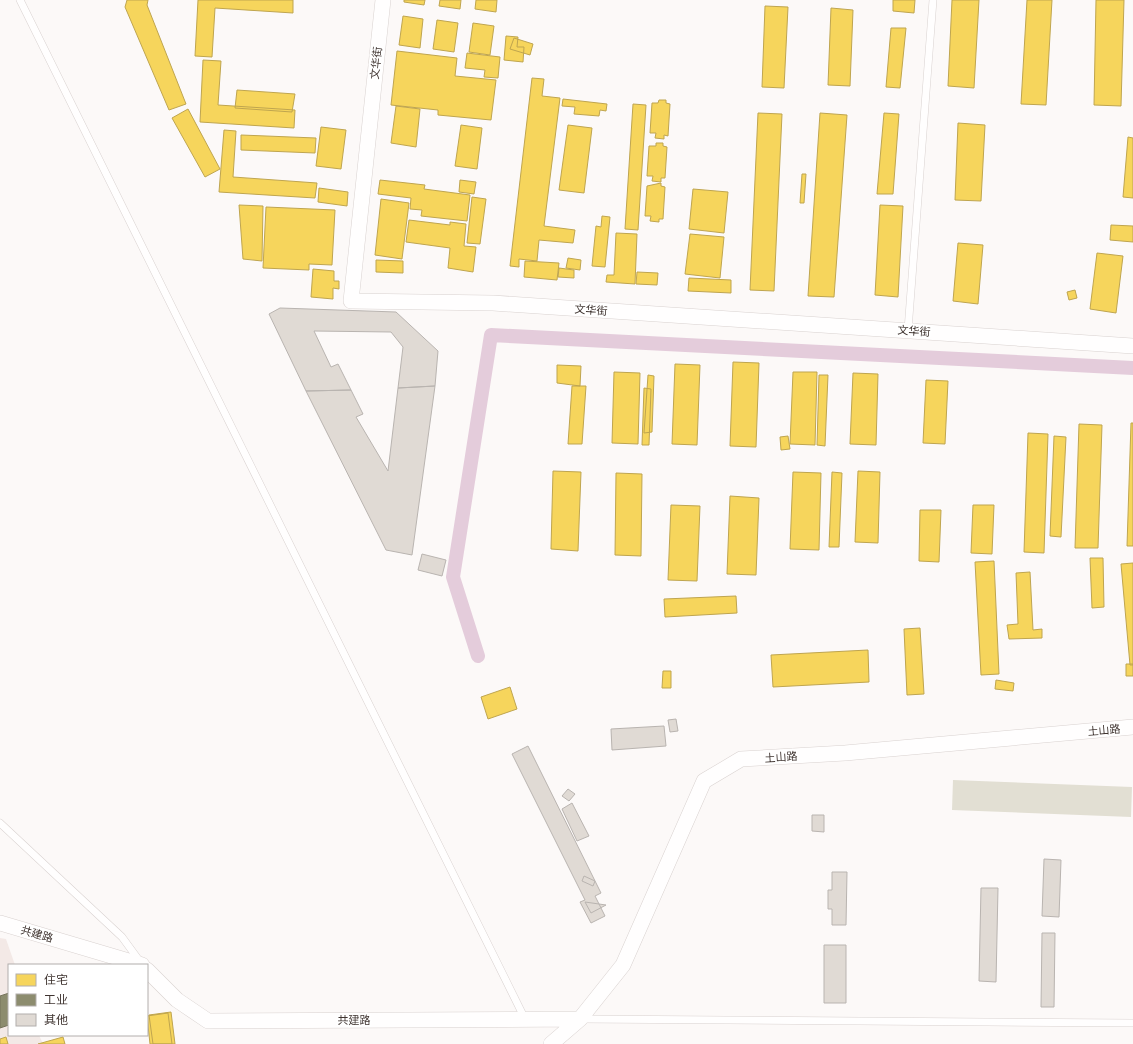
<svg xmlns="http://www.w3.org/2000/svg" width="1133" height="1044" font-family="'Asap Condensed','Noto Sans SC',sans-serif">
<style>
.built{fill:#f3e9e6}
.green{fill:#e2dfd3}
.homes{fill:#f6d55c;stroke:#bfa54f}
.industry{fill:#8c8c6e;stroke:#75725b}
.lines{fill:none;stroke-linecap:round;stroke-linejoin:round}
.canal{stroke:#e4ccdb;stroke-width:14}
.building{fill:#e0dad4;stroke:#b9b4b0}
.service-casing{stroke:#d9d2d0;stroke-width:8}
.minor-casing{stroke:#d9d2d0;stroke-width:16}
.service{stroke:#fffefe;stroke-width:7}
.minor{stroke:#fffefe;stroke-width:15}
.labels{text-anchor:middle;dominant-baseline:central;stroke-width:4;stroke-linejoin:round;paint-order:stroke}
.street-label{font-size:11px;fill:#3f3430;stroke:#fff}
</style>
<rect width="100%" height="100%" fill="#fcf9f8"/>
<path class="built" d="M 0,938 L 6,939 L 15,965 L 9,965 L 9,1035 L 39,1035 L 43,1044 L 0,1044 Z"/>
<path class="green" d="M 953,780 L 1132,787 L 1131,817 L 952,810 Z"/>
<path class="homes" d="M 127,0 L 148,0 L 147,5 L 186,104 L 169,110 L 125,7 Z
M 198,0 L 293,0 L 293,13 L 215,8 L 212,57 L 195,56 Z
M 404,0 L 425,0 L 424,5 L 404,2 Z
M 440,0 L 461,0 L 460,9 L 439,6 Z
M 476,0 L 497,0 L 496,12 L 475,9 Z
M 893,0 L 915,0 L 914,13 L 893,11 Z
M 952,0 L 979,0 L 974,88 L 948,86 Z
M 1027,0 L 1052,0 L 1046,105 L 1021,104 Z
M 1096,0 L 1124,0 L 1121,106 L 1094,105 Z
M 765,6 L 788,7 L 784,88 L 762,87 Z
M 831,8 L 853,10 L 850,86 L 828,85 Z
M 403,16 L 423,19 L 420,48 L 399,45 Z
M 437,20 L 458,23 L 454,52 L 433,49 Z
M 473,23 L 494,26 L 490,55 L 469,52 Z
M 891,28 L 906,28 L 900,88 L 886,87 Z
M 506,36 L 518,37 L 517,47 L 524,47 L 523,62 L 504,60 Z
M 514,38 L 533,44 L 530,55 L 510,49 Z
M 397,51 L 457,58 L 455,76 L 496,80 L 491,120 L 438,115 L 438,110 L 391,105 Z
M 467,53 L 500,57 L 498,78 L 484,77 L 485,70 L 465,68 Z
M 203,60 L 221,61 L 218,105 L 295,110 L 294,128 L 200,122 Z
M 532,78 L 544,79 L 542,96 L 560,98 L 544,226 L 575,230 L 573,243 L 539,240 L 537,261 L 519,259 L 519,267 L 510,266 Z
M 237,90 L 295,94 L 292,112 L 235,108 Z
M 563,99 L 607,104 L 606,111 L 600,110 L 599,116 L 574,114 L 575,107 L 562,106 Z
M 659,100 L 666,100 L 666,103 L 670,104 L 668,136 L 664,135 L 664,139 L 655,138 L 656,133 L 650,133 L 652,103 L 658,103 Z
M 633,104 L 646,105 L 638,230 L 625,229 Z
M 396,106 L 420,109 L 416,147 L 391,143 Z
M 188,109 L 220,169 L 205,177 L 172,118 Z
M 758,113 L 782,114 L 774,291 L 750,290 Z
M 820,113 L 847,115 L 834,297 L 808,296 Z
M 884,113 L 899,114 L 893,194 L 877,194 Z
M 958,123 L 985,125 L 981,201 L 955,200 Z
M 461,125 L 482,128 L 477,169 L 455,166 Z
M 568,125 L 592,128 L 584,193 L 559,190 Z
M 321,127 L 346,130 L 341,169 L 316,166 Z
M 224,130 L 236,131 L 233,177 L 317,183 L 315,198 L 219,192 Z
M 241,135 L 316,138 L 315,153 L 241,150 Z
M 1128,137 L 1133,138 L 1133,198 L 1123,197 Z
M 656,143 L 663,143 L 663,146 L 667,147 L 665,178 L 661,178 L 661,182 L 652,181 L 653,176 L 647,176 L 649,146 L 656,146 Z
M 802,174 L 806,174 L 804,203 L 800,203 Z
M 380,180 L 425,185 L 424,189 L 470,195 L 467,221 L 421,216 L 422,210 L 410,209 L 411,198 L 378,194 Z
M 460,180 L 476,182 L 474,194 L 459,192 Z
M 661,183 L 661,186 L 665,187 L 663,219 L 659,219 L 659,222 L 650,221 L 651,216 L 645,216 L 647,186 Z
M 319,188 L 348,192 L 347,206 L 318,202 Z
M 693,189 L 728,192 L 724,233 L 689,229 Z
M 472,197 L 486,199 L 480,244 L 467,243 Z
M 381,199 L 409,203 L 402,259 L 375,255 Z
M 239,205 L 263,206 L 262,261 L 243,259 Z
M 880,205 L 903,206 L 898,297 L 875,295 Z
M 266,207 L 335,210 L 332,265 L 309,264 L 309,270 L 263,268 Z
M 602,216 L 610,217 L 605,267 L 592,266 L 596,226 L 601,227 Z
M 409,220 L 450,225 L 450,222 L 466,224 L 464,246 L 476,247 L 473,272 L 448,268 L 450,248 L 406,242 Z
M 1111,225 L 1133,226 L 1133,242 L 1110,240 Z
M 616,233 L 637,234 L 635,284 L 606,282 L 607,275 L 614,275 Z
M 690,234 L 724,237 L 720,278 L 685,274 Z
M 958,243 L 983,245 L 978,304 L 953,301 Z
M 1097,253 L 1123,256 L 1116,313 L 1090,309 Z
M 568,258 L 581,260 L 580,270 L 566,268 Z
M 376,260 L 403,261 L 403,273 L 376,272 Z
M 525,261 L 559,263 L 557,280 L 524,277 Z
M 559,268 L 574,270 L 574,278 L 558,277 Z
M 313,269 L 334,271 L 334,281 L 339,281 L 339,289 L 333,288 L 333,299 L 311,297 Z
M 637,272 L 658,273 L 657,285 L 636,284 Z
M 689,278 L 731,280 L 731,293 L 688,291 Z
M 1075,290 L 1077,298 L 1069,300 L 1067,292 Z
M 733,362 L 759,363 L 756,447 L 730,446 Z
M 675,364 L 700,365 L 697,445 L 672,444 Z
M 557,365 L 581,366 L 580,386 L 557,383 Z
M 614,372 L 640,373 L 638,444 L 612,443 Z
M 793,372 L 817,372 L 815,445 L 790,444 Z
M 853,373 L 878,374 L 876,445 L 850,444 Z
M 648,375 L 654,376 L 652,432 L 644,433 Z
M 819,375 L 828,375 L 825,446 L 817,445 Z
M 926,380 L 948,381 L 945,444 L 923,443 Z
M 572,386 L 586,386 L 582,444 L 568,444 Z
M 644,388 L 651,389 L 649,445 L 642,445 Z
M 1131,423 L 1133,423 L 1133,546 L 1127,546 Z
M 1079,424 L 1102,425 L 1098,548 L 1075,548 Z
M 1028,433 L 1048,434 L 1044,553 L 1024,552 Z
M 788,436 L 790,449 L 781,450 L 780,437 Z
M 1054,436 L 1066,437 L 1061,537 L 1050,536 Z
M 553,471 L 581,472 L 578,551 L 551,549 Z
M 858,471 L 880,472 L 878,543 L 855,542 Z
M 793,472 L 821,473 L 819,550 L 790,549 Z
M 832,472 L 842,473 L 839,547 L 829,547 Z
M 616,473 L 642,474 L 641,556 L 615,555 Z
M 730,496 L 759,498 L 756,575 L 727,574 Z
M 671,505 L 700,506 L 697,581 L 668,580 Z
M 973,505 L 994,505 L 992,554 L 971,553 Z
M 920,510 L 941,510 L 939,562 L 919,561 Z
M 1090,558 L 1103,558 L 1104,607 L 1092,608 Z
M 994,561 L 999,674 L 981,675 L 975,562 Z
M 1133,563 L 1133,665 L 1130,665 L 1121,564 Z
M 1030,572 L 1033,630 L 1042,629 L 1042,638 L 1009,639 L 1007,625 L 1018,624 L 1016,573 Z
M 736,596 L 737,613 L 665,617 L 664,599 Z
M 920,628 L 924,694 L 907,695 L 904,629 Z
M 868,650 L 869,682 L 773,687 L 771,655 Z
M 1126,664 L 1133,664 L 1133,676 L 1126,676 Z
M 663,671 L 671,671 L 671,688 L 662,688 Z
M 996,680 L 1014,683 L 1013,691 L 995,689 Z
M 510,687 L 517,709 L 488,719 L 481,697 Z
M 171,1012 L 175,1044 L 153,1044 L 149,1015 Z
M 168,1013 L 172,1044 L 150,1044 L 147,1016 Z
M 6,1037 L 8,1044 L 0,1044 L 0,1039 Z
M 63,1037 L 65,1044 L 38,1044 Z"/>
<path class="industry" d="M 9,993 L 9,1025 L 0,1028 L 0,996 Z"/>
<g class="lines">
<path class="canal" d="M 478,656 L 453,577 L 491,335 L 1133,368"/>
</g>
<path class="building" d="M 280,308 L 396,312 L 438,351 L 435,386 L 398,388 L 403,347 L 391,332 L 314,331 L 331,367 L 338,364 L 351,390 L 306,391 L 269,314 Z
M 435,386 L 412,555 L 386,550 L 306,391 L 351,390 L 363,414 L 356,417 L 388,471 L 398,388 Z
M 422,554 L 446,560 L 442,576 L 418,570 Z
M 676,719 L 678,731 L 670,732 L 668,720 Z
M 664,726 L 666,746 L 612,750 L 611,729 Z
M 528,746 L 601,893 L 595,896 L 605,916 L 591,923 L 580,902 L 585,900 L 512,754 Z
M 568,789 L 575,794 L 569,801 L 562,796 Z
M 572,803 L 589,836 L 577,841 L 562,809 Z
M 812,815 L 824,815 L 824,832 L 812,831 Z
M 1044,859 L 1061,860 L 1059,917 L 1042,916 Z
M 832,872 L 847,872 L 846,925 L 832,925 L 832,909 L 828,909 L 828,890 L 832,890 Z
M 584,876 L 595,881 L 593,886 L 582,881 Z
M 981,888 L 998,888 L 996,982 L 979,981 Z
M 585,902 L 606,905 L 591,913 Z
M 1042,933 L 1055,933 L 1054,1007 L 1041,1007 Z
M 824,945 L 846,945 L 846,1003 L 824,1003 Z"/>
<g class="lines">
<defs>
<path id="service" d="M 20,0 L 525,1019
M 908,330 L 933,0
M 0,823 L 122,937 L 141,963
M 580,1019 L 1133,1023"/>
<path id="minor" d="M 383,0 L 351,301 L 493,303 L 1133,346
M 0,923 L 142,965
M 147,970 L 177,1000 L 208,1021 L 580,1019
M 551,1044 L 580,1019 L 623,965 L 704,781 L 741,759 L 845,753 L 1133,727"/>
</defs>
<use href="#service" class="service-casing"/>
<use href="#minor" class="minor-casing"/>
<use href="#service" class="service"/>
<use href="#minor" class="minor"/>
</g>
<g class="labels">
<g class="street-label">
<text transform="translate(376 63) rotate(-84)">文华街</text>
<text transform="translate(591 310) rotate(4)">文华街</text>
<text transform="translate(914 331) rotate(4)">文华街</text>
<text transform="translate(1104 730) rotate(-5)">土山路</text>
<text transform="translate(781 757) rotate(-4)">土山路</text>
<text transform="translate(37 934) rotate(16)">共建路</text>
<text x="354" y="1020">共建路</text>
</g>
</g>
<rect x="8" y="964" width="140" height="72" fill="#ffffff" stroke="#b2aeac"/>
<rect x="16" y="974" width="20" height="12" fill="#f6d55c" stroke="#b2aeac"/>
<text x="44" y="984" font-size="12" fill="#3f3430">住宅</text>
<rect x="16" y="994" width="20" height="12" fill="#8c8c6e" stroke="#b2aeac"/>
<text x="44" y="1004" font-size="12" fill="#3f3430">工业</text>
<rect x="16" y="1014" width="20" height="12" fill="#e0dad4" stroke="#b2aeac"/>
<text x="44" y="1024" font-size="12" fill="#3f3430">其他</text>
</svg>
